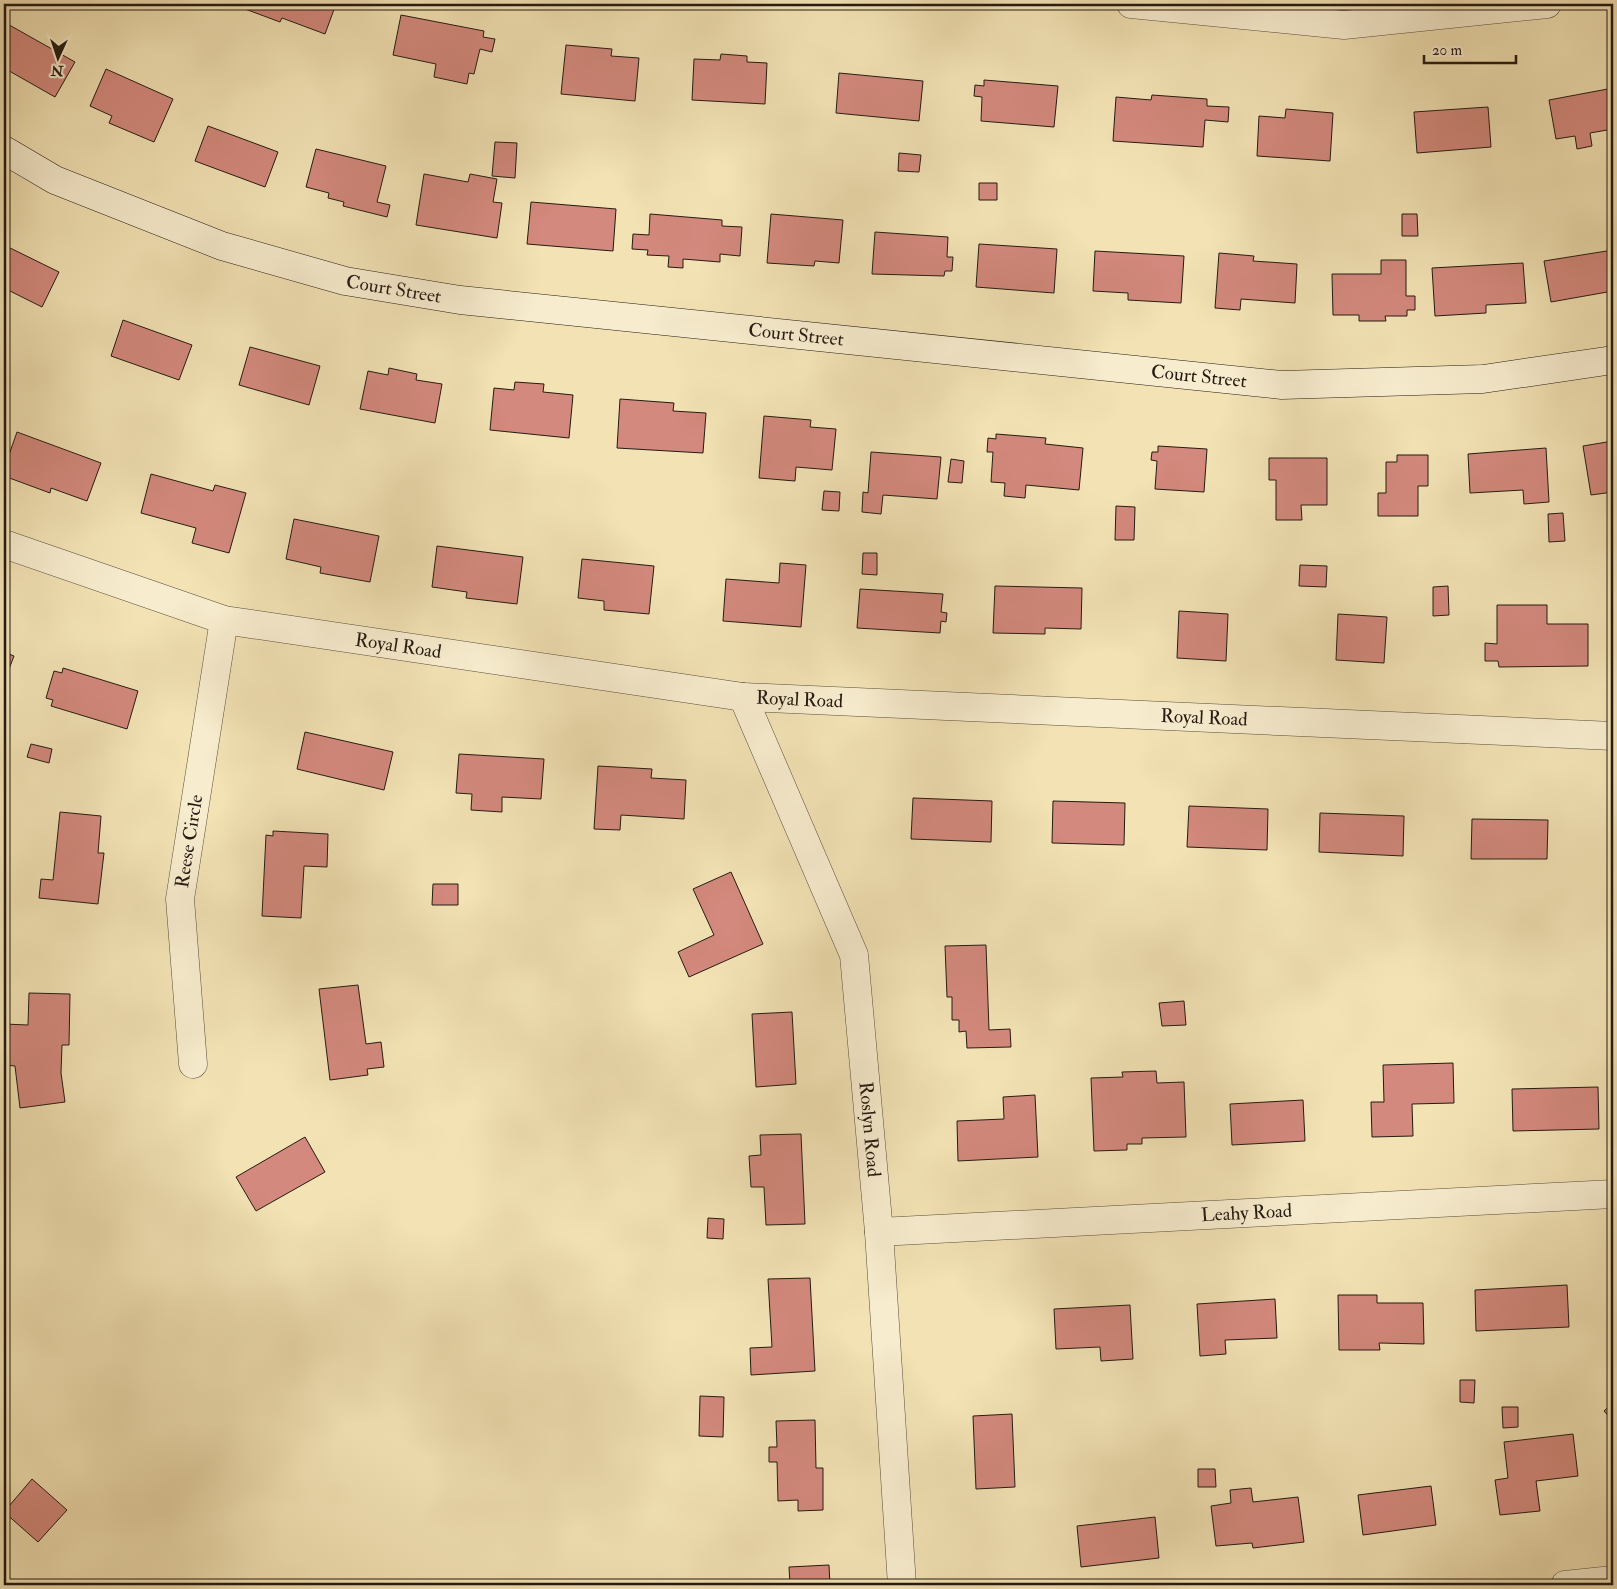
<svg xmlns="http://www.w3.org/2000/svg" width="1617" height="1589" font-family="'IM FELL Double Pica',serif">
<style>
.building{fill:#d3897d;stroke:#241b12}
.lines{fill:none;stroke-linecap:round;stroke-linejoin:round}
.street-casing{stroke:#584d3a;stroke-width:29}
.secondary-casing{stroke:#241b12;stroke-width:29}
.street{stroke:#f7ecce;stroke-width:28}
.secondary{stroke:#f7ecce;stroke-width:28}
.labels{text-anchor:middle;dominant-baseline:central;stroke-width:4;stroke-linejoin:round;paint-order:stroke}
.street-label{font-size:19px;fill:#241b12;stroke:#f7ecce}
</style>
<rect width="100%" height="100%" fill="#f2e2b4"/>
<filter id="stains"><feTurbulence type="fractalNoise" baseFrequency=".004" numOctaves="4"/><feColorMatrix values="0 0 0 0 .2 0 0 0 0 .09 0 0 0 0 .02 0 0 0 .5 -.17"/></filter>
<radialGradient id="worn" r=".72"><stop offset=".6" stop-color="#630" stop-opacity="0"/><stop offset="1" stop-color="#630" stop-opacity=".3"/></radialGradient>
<path class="building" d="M 238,4 L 336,4 L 325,34 L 282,18 L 280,22 L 237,6 Z
M 401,15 L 484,31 L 483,37 L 495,39 L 492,52 L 480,49 L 474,74 L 469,73 L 467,84 L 434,77 L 436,64 L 393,55 Z
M 4,22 L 75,62 L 55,97 L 4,68 Z
M 566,45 L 612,49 L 611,56 L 639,58 L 635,101 L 561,94 Z
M 721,54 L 747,56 L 747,62 L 767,63 L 765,104 L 692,100 L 694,59 L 720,60 Z
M 106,69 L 173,99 L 154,142 L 109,123 L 112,116 L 90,106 Z
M 839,73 L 923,81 L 919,121 L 836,113 Z
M 984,80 L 1058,86 L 1054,127 L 981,121 L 982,97 L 974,96 L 975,85 L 984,86 Z
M 1613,88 L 1613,129 L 1590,133 L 1592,146 L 1577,149 L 1575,136 L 1556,139 L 1549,100 Z
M 1152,95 L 1207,99 L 1207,106 L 1229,107 L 1228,122 L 1205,120 L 1203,147 L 1113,141 L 1116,97 L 1151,100 Z
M 1488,107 L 1491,147 L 1417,153 L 1414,112 Z
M 1286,109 L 1333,113 L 1330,161 L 1257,156 L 1259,116 L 1285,118 Z
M 208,126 L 278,152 L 265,187 L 195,161 Z
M 495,142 L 517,143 L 515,178 L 492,176 Z
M 316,149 L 386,166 L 377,202 L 390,205 L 387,217 L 343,206 L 344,202 L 328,198 L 329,193 L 306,187 Z
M 899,153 L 921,155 L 919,172 L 898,171 Z
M 424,174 L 468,182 L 470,174 L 497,179 L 493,202 L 502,203 L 497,238 L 416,225 Z
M 979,183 L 997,183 L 997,200 L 979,200 Z
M 531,202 L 616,209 L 613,251 L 527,244 Z
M 650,214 L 722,220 L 722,226 L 742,227 L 740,256 L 720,254 L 720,262 L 683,259 L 683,268 L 668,267 L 669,256 L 647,255 L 648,250 L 632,249 L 633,234 L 649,235 Z
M 771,214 L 843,220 L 839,263 L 815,261 L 814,266 L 767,263 Z
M 1402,214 L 1417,214 L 1418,236 L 1402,236 Z
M 875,232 L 948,237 L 947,257 L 953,257 L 952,271 L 945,271 L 944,276 L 872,274 Z
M 979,244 L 1057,249 L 1054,293 L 976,287 Z
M 4,245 L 59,272 L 42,307 L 4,288 Z
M 1613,250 L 1613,291 L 1551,302 L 1544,261 Z
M 1095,251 L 1184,256 L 1181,303 L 1128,300 L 1128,293 L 1093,291 Z
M 1219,253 L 1254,256 L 1253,261 L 1297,264 L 1295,303 L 1241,299 L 1240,310 L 1215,308 Z
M 1381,260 L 1406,260 L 1406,296 L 1415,296 L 1415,310 L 1407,310 L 1407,316 L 1385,316 L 1386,321 L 1359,321 L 1359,315 L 1333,315 L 1332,274 L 1381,274 Z
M 1523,263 L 1526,303 L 1486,305 L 1486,313 L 1435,316 L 1432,268 Z
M 123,320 L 192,345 L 179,380 L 111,356 Z
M 250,347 L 320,366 L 309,405 L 239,385 Z
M 389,368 L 417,374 L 416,380 L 442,384 L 435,423 L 360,409 L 368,371 L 388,375 Z
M 515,382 L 544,384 L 543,392 L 573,395 L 569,438 L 490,430 L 494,388 L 514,390 Z
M 620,399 L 674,403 L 673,411 L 706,413 L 703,453 L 617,448 Z
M 764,416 L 811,420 L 810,427 L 836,429 L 832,470 L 796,467 L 795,481 L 759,478 Z
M 17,432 L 101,463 L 87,501 L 51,488 L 50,493 L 4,476 L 4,469 Z
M 996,434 L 1046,438 L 1045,444 L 1083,448 L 1079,490 L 1026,485 L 1025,498 L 1004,496 L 1005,483 L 991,482 L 993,452 L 987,452 L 988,438 L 996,439 Z
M 1613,441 L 1613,492 L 1591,495 L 1583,446 Z
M 1158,446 L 1207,449 L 1204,492 L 1155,489 L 1157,461 L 1151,460 L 1152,452 L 1158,452 Z
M 1546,448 L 1549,502 L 1524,504 L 1523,490 L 1470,493 L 1468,454 Z
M 871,452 L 941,457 L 937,499 L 883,495 L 881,514 L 862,512 L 863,492 L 868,493 Z
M 1397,455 L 1428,455 L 1428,486 L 1418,486 L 1418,516 L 1378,516 L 1378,493 L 1386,493 L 1386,462 L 1397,462 Z
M 1269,458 L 1327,458 L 1327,505 L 1301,505 L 1302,520 L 1276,520 L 1276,480 L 1269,480 Z
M 951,459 L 964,461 L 962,483 L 948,482 Z
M 151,474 L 213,491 L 215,485 L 246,493 L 229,553 L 192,543 L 196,528 L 141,513 Z
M 824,491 L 840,492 L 839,511 L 822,510 Z
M 1116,506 L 1135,507 L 1134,540 L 1115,540 Z
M 1563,513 L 1565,541 L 1549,542 L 1548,514 Z
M 294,519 L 379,536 L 370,582 L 320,573 L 321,567 L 286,559 Z
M 437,546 L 523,557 L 517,604 L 466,598 L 467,592 L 432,587 Z
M 863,553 L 877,553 L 877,575 L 862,574 Z
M 582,559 L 654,566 L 649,614 L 604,610 L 604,601 L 578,598 Z
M 780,563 L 806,565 L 801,627 L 723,621 L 726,579 L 779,583 Z
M 1300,565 L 1327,566 L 1326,587 L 1299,586 Z
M 995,586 L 1082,588 L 1081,629 L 1045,628 L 1045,634 L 993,633 Z
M 1448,586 L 1449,615 L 1433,616 L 1433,587 Z
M 860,589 L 943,594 L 941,612 L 947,613 L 946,622 L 941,621 L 940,633 L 857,628 Z
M 1497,605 L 1547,605 L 1547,624 L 1588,624 L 1588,666 L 1499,667 L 1498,661 L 1485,661 L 1485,643 L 1497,644 Z
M 1179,611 L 1228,614 L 1226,661 L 1177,658 Z
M 1338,614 L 1387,617 L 1384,663 L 1336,660 Z
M 4,652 L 14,656 L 4,682 Z
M 63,668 L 138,691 L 127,729 L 51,706 L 53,700 L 46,698 L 54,671 L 62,673 Z
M 305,732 L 393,752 L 384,790 L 297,769 Z
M 31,744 L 52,749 L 49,763 L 27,757 Z
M 459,754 L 544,759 L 541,799 L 502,797 L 502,812 L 471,810 L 472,794 L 456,793 Z
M 598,766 L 652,769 L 651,778 L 686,780 L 684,819 L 621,815 L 620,830 L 594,829 Z
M 913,798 L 992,801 L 991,842 L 911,839 Z
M 1053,801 L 1125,803 L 1124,845 L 1052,843 Z
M 1189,806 L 1268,809 L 1267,850 L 1187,847 Z
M 60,812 L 101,816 L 98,853 L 104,853 L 98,904 L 39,898 L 41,879 L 53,880 Z
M 1320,813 L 1404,816 L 1403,856 L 1319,852 Z
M 1472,819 L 1548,820 L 1547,859 L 1471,859 Z
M 273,831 L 328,834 L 327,867 L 304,866 L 301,918 L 262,916 L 266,835 L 273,836 Z
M 731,872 L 763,944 L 689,977 L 678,952 L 714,935 L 693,889 Z
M 433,884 L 458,884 L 458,905 L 432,905 Z
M 986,945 L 989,1030 L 1010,1029 L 1011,1047 L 967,1048 L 966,1031 L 959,1032 L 959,1020 L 952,1020 L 952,997 L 947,997 L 945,946 Z
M 358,985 L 366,1044 L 381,1042 L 384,1067 L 367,1069 L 368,1075 L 330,1080 L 319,989 Z
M 29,993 L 70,994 L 69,1045 L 62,1045 L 61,1073 L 65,1102 L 20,1108 L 15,1066 L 4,1065 L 4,1024 L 28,1025 Z
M 1184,1001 L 1186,1025 L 1162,1026 L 1159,1003 Z
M 792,1012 L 796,1084 L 756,1087 L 752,1014 Z
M 1453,1063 L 1454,1103 L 1412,1104 L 1413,1136 L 1372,1137 L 1371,1102 L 1384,1102 L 1383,1065 Z
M 1156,1071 L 1157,1083 L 1184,1082 L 1186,1137 L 1142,1138 L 1142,1144 L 1127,1144 L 1127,1150 L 1094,1151 L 1091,1078 L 1123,1077 L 1122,1072 Z
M 1598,1087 L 1599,1129 L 1513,1131 L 1512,1089 Z
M 1035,1095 L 1038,1157 L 958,1161 L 957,1121 L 1004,1119 L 1003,1097 Z
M 1303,1100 L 1305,1141 L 1232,1145 L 1230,1104 Z
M 801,1134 L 805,1224 L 766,1225 L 764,1187 L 751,1187 L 749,1156 L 761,1155 L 760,1135 Z
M 305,1137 L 325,1172 L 256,1211 L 236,1177 Z
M 708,1218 L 724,1219 L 723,1239 L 707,1238 Z
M 810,1278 L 815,1371 L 751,1375 L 750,1348 L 772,1347 L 768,1279 Z
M 1567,1285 L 1569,1327 L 1476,1331 L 1475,1290 Z
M 1338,1295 L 1377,1295 L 1377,1303 L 1423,1303 L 1424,1344 L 1379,1343 L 1380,1350 L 1339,1350 Z
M 1275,1299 L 1277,1338 L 1225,1340 L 1226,1354 L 1200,1356 L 1197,1304 Z
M 1130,1305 L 1133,1359 L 1101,1361 L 1100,1347 L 1056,1349 L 1054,1309 Z
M 1460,1380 L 1475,1380 L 1474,1403 L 1460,1402 Z
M 700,1396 L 724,1397 L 723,1437 L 699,1436 Z
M 1613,1403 L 1613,1421 L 1604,1411 Z
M 1502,1407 L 1518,1407 L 1518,1427 L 1503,1428 Z
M 1012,1414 L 1015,1487 L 976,1489 L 973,1416 Z
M 815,1420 L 816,1468 L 823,1468 L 823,1510 L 798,1511 L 798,1500 L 778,1501 L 777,1462 L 769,1462 L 769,1447 L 777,1447 L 776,1421 Z
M 1573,1434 L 1578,1476 L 1536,1481 L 1540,1511 L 1500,1515 L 1495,1480 L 1508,1478 L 1504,1442 Z
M 1198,1469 L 1215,1469 L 1216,1487 L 1198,1487 Z
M 32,1479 L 67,1510 L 38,1542 L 4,1512 Z
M 1431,1486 L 1436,1525 L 1363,1535 L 1358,1495 Z
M 1251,1488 L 1253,1502 L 1298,1497 L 1304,1542 L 1253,1548 L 1252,1543 L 1216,1546 L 1211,1506 L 1231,1503 L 1230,1490 Z
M 1155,1517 L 1159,1558 L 1081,1567 L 1077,1526 Z
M 829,1565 L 830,1585 L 790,1585 L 789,1567 Z
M 141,1580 L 148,1585 L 136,1585 Z"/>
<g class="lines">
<defs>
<g id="street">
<path d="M 1131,4 L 1344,25 L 1547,4"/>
<path id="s1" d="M 4,544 L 224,620 L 743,697 L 1613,736"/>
<path id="s2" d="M 743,697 L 854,955 L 879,1232 L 902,1585"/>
<path id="s3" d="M 193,1064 L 180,899 L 224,620"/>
<path id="s4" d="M 879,1232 L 1613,1194"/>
<path d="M 1565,1585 L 1613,1580"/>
</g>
<g id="secondary">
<path id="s5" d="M 4,150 L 55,180 L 222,246 L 345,281 L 460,300 L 1282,385 L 1483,379 L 1613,360"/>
</g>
</defs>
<use href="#street" class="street-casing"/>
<use href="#secondary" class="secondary-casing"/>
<use href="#street" class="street"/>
<use href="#secondary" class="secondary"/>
</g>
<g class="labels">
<g class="street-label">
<text stroke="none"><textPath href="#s5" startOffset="416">Court Street</textPath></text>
<text stroke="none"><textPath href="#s5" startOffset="821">Court Street</textPath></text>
<text stroke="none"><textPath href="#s5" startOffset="1226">Court Street</textPath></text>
<text stroke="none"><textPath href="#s1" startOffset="409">Royal Road</textPath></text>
<text stroke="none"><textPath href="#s1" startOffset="814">Royal Road</textPath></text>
<text stroke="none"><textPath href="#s1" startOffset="1219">Royal Road</textPath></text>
<text stroke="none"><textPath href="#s3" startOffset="224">Reese Circle</textPath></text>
<text stroke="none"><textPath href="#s2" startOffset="456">Roslyn Road</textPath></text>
<text stroke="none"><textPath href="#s4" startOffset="368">Leahy Road</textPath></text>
</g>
</g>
<rect width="1617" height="1589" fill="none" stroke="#f2e2b4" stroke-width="20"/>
<rect x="5" y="5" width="1607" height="1579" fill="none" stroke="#241b12" stroke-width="2.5"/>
<rect x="10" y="10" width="1597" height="1569" fill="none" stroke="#241b12"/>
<g transform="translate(58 58) rotate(183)" stroke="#f7ecce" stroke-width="4" paint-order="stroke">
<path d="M0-4L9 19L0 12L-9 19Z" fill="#241b12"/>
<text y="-8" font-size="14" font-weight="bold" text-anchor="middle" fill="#241b12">N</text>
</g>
<path d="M1424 55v8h92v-8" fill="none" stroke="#241b12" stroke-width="2.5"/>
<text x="1432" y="55" font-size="15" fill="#241b12" stroke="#f7ecce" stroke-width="4" paint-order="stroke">20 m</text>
<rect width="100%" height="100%" filter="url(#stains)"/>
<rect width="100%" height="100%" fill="url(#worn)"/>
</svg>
